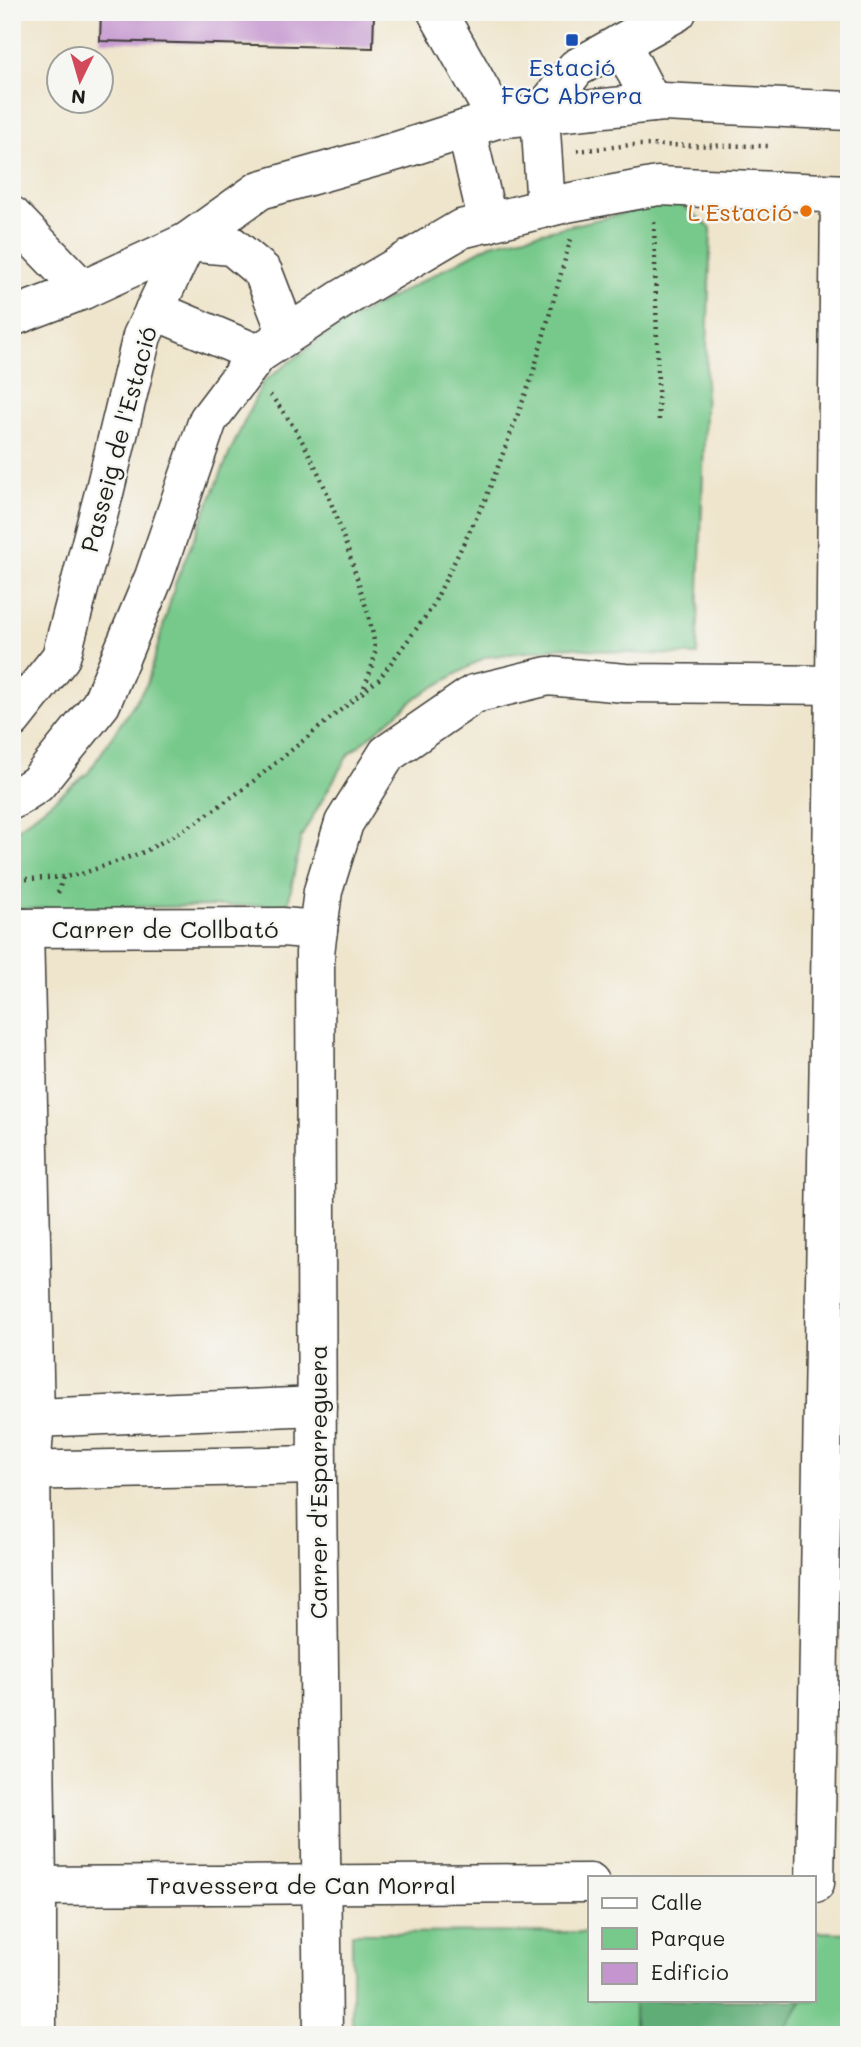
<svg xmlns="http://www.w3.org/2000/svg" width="861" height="2047" font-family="Mali,sans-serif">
  <rect width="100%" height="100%" fill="#f6f6f2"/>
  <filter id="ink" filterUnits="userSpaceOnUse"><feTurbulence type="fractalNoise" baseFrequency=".0143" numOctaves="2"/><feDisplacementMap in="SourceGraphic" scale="14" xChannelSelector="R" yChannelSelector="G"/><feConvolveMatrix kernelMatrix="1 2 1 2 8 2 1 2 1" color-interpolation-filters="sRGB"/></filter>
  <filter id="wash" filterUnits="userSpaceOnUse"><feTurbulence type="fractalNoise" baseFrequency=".00686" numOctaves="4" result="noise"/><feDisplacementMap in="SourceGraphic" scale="28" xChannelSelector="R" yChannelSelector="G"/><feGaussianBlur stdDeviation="1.57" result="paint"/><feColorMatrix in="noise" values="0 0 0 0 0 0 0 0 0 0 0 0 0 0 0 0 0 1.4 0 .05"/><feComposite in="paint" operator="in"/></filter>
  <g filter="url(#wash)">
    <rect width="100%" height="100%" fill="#efe5cc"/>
    <!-- green -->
    <g fill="#77c98b" stroke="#4a7254" stroke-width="2">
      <polygon points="677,201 711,228 697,655 642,654 565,647 486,657 417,697 348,755 301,837 288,905 12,909 12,833 88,773 147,684 176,581 231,450 263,382 338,326 491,244"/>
      <polygon points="590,1932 590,2000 634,2000 634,2035 352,2035 352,1933"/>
      <polygon points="814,1932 849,1933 849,2035 781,2035 803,2000 814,2000"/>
    </g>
    <!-- forest -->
    <polygon fill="#61ad77" stroke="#3e644a" stroke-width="2" points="634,2000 803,2000 781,2035 634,2035"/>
    <g id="blocks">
      <!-- building -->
      <polygon fill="#c495cf" points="101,12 374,12 373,48 100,41"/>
    </g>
  </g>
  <g filter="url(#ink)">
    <use href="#blocks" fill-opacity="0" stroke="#3c3a36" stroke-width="2"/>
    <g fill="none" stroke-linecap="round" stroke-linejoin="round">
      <defs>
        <g id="minor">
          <polyline points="437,12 497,119"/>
          <polyline points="621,43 652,103"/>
          <polyline points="540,115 576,68 677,12"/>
          <polyline points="540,115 546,208"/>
          <polyline points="466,129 488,223"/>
          <polyline points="12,216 83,290 187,242 232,246 263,272 287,334"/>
          <polyline points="154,310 258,354"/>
          <polyline points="12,317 83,290"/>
          <polyline points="12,719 61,657 104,493 142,336 187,242 260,190 397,151 497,119 663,102 849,111"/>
          <polyline points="12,800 37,784 101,704 154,577 208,420 258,354 342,299 461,229 566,203 658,186 849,194"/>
          <polyline points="12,928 282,927 318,930"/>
          <polyline points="24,928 35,1419 31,1471 37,1886 37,2035"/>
          <polyline points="12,1419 317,1406"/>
          <polyline points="12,1471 317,1465"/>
          <polyline points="815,1883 835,685 840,194"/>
          <polyline points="12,1886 590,1883"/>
          <polyline points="323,2035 317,1488 315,953 323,891 344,823 387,754 474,694 548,676 625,683 849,685"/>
        </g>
      </defs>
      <!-- minor casing -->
      <use href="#minor" stroke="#3c3a36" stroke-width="41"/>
      <!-- path -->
      <g stroke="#3c3a36" stroke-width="4.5" stroke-dasharray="2 5" stroke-linecap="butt">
        <polyline points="577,151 631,145 771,146"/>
        <polyline points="654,222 659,424"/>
        <path d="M270,395C316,449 337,517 359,584C364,601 375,634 375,652C374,665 366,681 362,693"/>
        <polyline points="12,880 63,877 81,874 144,852 192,825 246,787 379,679 431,609 486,498 532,377 571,238"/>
        <polyline points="58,893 63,877"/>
      </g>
      <!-- minor -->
      <use href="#minor" stroke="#fff" stroke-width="38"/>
    </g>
  </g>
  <!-- markers -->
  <rect fill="#1a4fb4" stroke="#f6f6f2" stroke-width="2.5" x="565" y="33" width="14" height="14" rx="3.5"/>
  <circle fill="#e8710a" stroke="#f6f6f2" stroke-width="2.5" cx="806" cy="211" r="7"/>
  <g text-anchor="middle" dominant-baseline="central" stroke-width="5" stroke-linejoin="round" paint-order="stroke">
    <!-- transit labels -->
    <g font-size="24" fill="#164399" stroke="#f6f6f2">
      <text x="572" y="66">Estació<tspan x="572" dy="28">FGC Abrera</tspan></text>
    </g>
    <!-- food labels -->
    <g font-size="24" fill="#c56008" stroke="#f6f6f2" text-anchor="end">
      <text x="792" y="211">L'Estació</text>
    </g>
    <!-- street labels -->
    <g font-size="24" fill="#1c1c1c" stroke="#f6f6f2">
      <text transform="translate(118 439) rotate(-75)">Passeig de l'Estació</text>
      <text x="165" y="928">Carrer de Collbató</text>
      <text transform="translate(317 1482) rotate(-90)">Carrer d'Esparreguera</text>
      <text x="301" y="1884">Travessera de Can Morral</text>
    </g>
  </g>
  <!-- margin -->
  <rect width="861" height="2047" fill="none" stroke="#f6f6f2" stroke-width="42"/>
  <!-- legend -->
  <rect x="588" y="1876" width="228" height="126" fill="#f6f6f2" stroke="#9f9f9c" stroke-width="2"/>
  <rect x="602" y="1898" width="35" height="10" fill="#ffffff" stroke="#9f9f9c" stroke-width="2"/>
  <text x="651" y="1910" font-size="21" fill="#1c1c1c">Calle</text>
  <rect x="602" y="1928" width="35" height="21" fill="#77c98b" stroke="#9f9f9c" stroke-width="2"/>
  <text x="651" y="1946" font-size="21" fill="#1c1c1c">Parque</text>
  <rect x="602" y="1963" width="35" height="21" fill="#c495cf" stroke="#9f9f9c" stroke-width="2"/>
  <text x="651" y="1980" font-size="21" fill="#1c1c1c">Edificio</text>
  <!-- north arrow -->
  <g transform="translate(80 80) rotate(185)"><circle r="33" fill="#f6f6f2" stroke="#9f9f9c" stroke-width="2"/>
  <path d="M0-5L12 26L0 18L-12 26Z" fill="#d1495b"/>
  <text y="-10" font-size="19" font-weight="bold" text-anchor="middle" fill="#1c1c1c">N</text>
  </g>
</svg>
